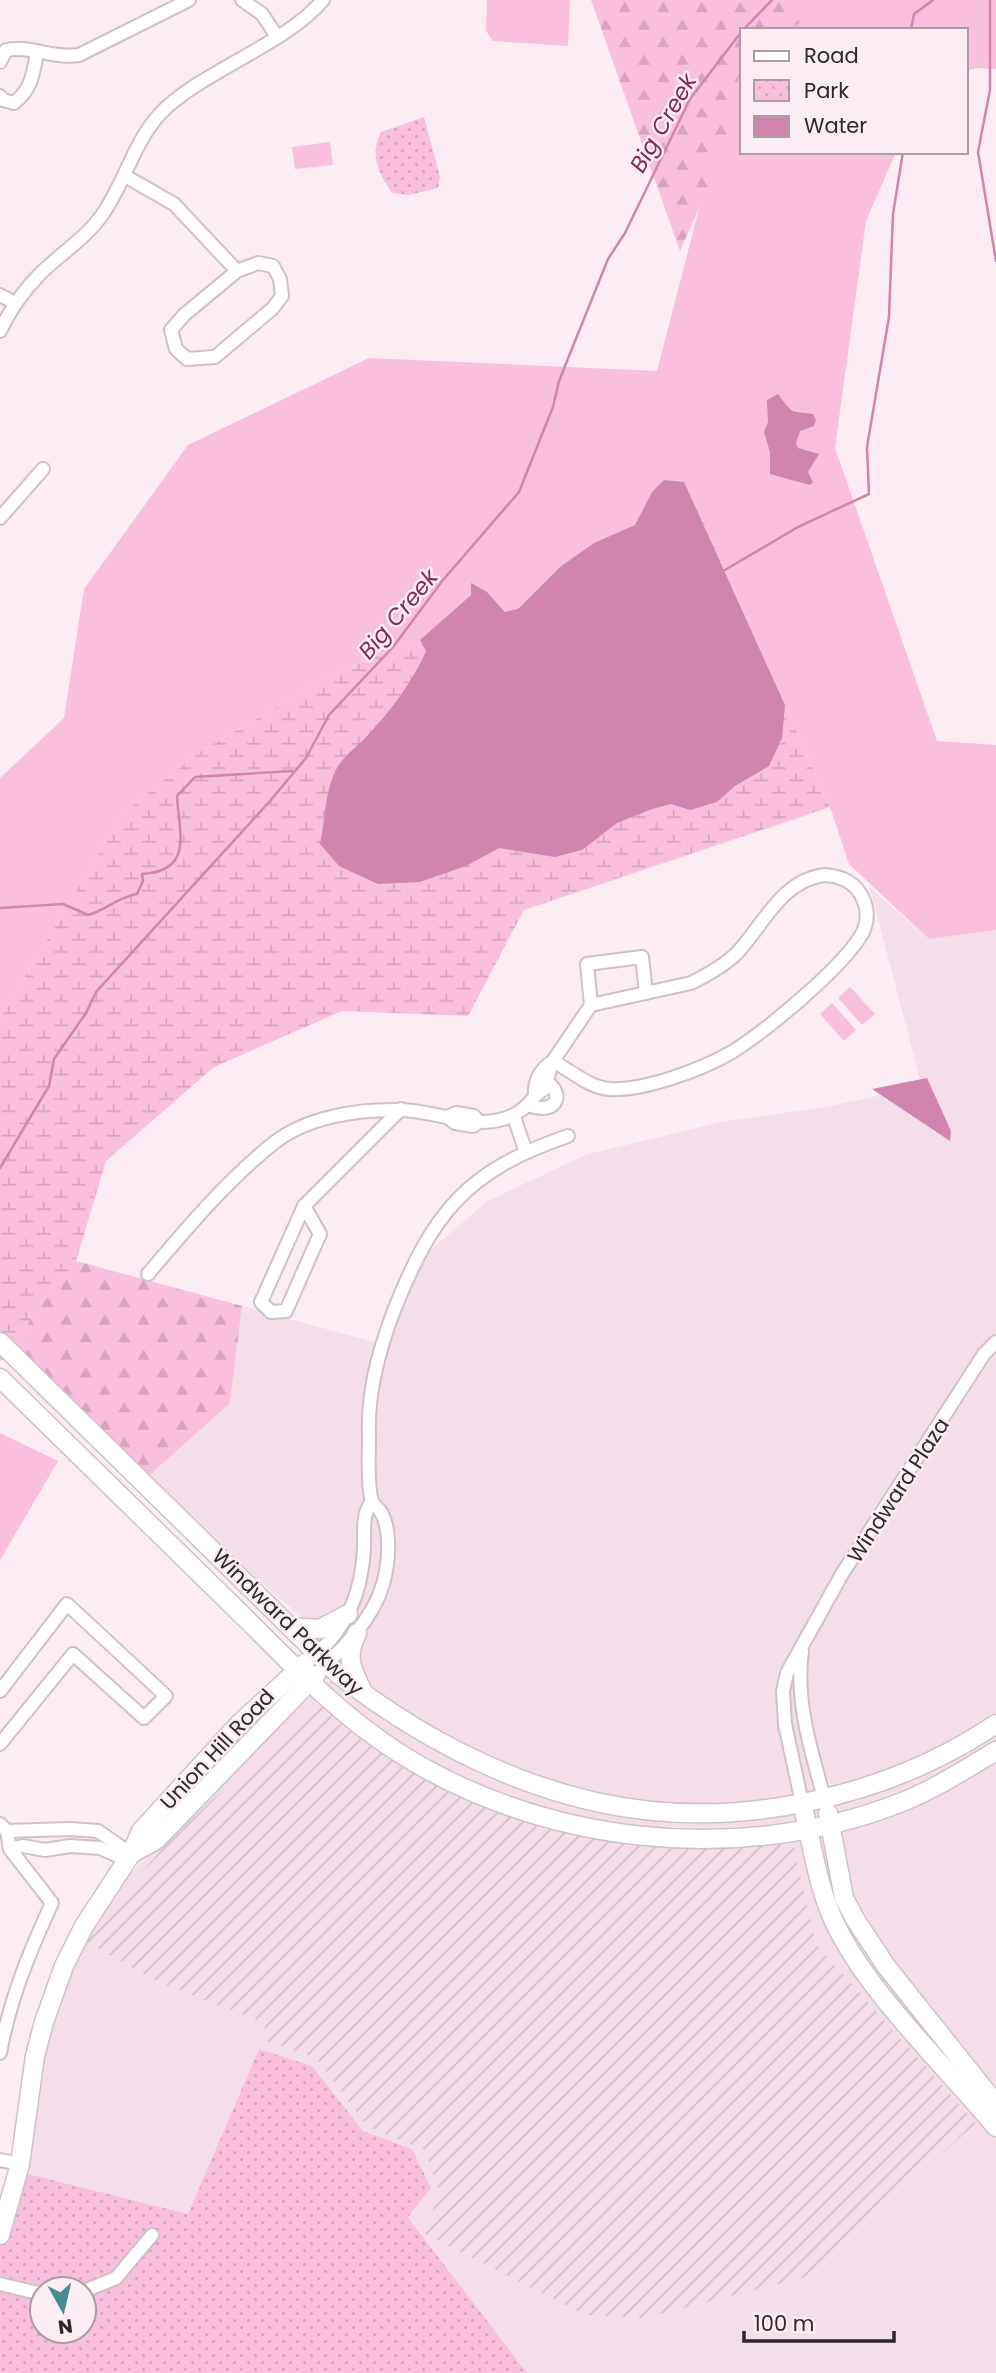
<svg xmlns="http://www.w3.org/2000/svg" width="996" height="2373" font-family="Poppins,sans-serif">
  <defs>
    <pattern id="industrial-furrows" width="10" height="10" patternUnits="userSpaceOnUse" patternTransform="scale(1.75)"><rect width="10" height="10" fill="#f4dee9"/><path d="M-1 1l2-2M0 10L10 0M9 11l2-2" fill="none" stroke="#d2bec8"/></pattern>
    <pattern id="forest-firs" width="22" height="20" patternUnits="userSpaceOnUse" patternTransform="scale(1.75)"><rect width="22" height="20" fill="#fabfdd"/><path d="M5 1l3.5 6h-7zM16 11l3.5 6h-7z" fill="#d7a4be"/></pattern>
    <pattern id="wetland-marsh" width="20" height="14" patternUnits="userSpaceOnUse" patternTransform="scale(1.75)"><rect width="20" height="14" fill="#fabfdd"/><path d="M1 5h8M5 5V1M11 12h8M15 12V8" fill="none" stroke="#d7a4be"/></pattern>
    <pattern id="park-dots" width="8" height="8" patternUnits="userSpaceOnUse" patternTransform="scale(1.75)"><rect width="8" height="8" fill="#fabfdd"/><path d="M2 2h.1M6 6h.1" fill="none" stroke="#d7a4be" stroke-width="1.8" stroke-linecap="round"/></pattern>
  </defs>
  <rect width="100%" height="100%" fill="#fbedf3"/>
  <!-- built -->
  <polygon fill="#f4dee9" points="870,888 929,939 996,930 996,2373 527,2373 408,2216 412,2149 363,2131 312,2066 259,2049 188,2215 16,2171 29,2037 46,1986 65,1952 134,1870 299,1704 353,1660 142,1482 230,1403 242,1306 377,1343 403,1274 486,1202 585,1155 721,1122 825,1107 922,1087"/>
  <!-- industrial -->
  <polygon fill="url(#industrial-furrows)" points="319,1704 369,1742 580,1834 674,1849 792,1839 816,1944 976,2123 806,2277 644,2318 585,2315 425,2234 439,2193 425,2150 368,2127 316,2058 263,2040 265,2023 156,1981 83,1940 176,1833"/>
  <!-- green -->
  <g fill="#fabfdd">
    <polygon points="487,0 570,0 568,46 493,41 486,31"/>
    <polygon points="797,0 996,0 996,69 976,68 966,71 966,30 768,30"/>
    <polygon points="742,75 742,152 896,152 866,221 835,448 937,741 996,745 996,930 929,939 849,864 830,807 700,513 652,492 635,525 594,543 560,567 518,609 505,612 487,592 471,595 420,640 340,670 201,751 123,813 0,1018 0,778 64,718 84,589 188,445 369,358 657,371 726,104"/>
    <polygon points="330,142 333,165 295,169 292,147"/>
    <polygon points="850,987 875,1014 862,1025 838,998"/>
    <polygon points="832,1003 856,1030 844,1041 820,1014"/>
    <polygon points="0,1433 58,1461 0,1560"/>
  </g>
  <!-- forest -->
  <g fill="url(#forest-firs)">
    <path d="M591,0H818C793,39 785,30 742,30C742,115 714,175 680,251Z"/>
    <polygon points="76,1261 242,1306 230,1403 142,1482 14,1349 36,1309"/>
  </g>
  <!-- wetland -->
  <polygon fill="url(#wetland-marsh)" points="664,480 684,482 700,513 830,807 524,910 468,1016 342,1011 214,1067 106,1161 76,1261 36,1309 14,1349 0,1361 0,1018 123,813 201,751 340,670 420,640 471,595 471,583 487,592 505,612 518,609 560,567 594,543 635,525 652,492"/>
  <!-- park -->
  <g fill="url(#park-dots)" fill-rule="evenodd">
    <path d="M424,117L440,177L438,188L408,195L392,193C379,174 369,155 381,132Z"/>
    <path d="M259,2049L312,2066L363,2131L412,2149L431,2188L408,2217L527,2373H0V2223L16,2171L188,2214ZM42,2289H84V2331H42Z"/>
  </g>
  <!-- water -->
  <g fill="#d185ae">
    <path d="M778,394C793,414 789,411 813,414L816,420L814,426L800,431L796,443L798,448L819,454L808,472L813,482L810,485L770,474V452L764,432L768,422L767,400Z"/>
    <path d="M664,480L684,482L785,705L782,738L769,766L735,786L717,802L690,810L671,804L652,809L617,823L582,850L555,857L499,848L466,866L420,882L378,884L339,866L320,844C326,819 324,790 338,766C345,755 359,745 368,735C390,712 413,681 426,651L420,640L471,595V583L487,592L505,612L518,609L560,567L594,543L635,525L652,492Z"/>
    <polygon points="927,1078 951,1131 950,1141 872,1089"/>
  </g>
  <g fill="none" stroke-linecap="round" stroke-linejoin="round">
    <!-- stream -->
    <g stroke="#d185ae" stroke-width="2.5">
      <polyline points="990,0 990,90 978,152 996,261"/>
      <polyline points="743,30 772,0"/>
      <polyline points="911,30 914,14 933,0"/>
      <polyline points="725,570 798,527 869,494 867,447 889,317 893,214 903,152"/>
      <path d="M0,908L63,904L88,915C106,910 118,897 137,894L143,881L142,874C194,871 179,833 177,796L195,777L292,771"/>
      <polyline points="0,1168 49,1086 54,1059 86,1013 96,992 270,801 306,758 329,715 393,647 443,580 519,492 553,407 559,381 608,259 625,233 690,99 742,31"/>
    </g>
    <defs>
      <g id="street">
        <polyline points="242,0 262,14 276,35"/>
        <path d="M0,62L6,50C30,45 54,59 79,55L189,0"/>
        <path d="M0,96L3,100L14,103C32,89 33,74 37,52"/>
        <polyline points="125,176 174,204 237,271 258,263 273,266 280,279 282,296 273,308 215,357 187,359 176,349 171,330 184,315 237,271"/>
        <polyline points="0,295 15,303"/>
        <path d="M0,331C10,310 23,291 40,274C60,254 85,239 102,215C127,180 135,135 168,106C211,68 288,42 323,0"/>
        <polyline points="0,518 43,469"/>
        <path d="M824,875C839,876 851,880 860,893C868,906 869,920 862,934C841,969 767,1030 732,1052C703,1069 645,1091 610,1089C590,1088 571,1071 553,1061L591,1005L691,983C707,975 724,966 737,953C764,924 781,881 824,875Z"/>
        <polyline points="591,1005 587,964 642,957 646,993"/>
        <path d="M553,1061L544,1089L535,1096C534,1080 540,1070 553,1061Z"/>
        <path d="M528,1105C560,1117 566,1089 541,1079"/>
        <polygon points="456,1113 474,1116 479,1122 473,1126 455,1123 447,1117"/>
        <polyline points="514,1117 526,1152"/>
        <path d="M479,1122C503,1122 520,1116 535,1096"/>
        <polygon points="304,1206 320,1234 286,1311 271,1312 261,1302"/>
        <polyline points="304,1206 401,1109"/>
        <path d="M148,1274C187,1228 228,1179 275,1142C308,1117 358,1109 399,1110C414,1110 431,1114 447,1117"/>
        <path d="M802,1651C795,1701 811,1750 824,1798"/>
        <path d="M316,1654C349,1626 362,1590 364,1548C365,1530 361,1516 372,1501"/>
        <path d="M327,1664C353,1637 380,1610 386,1571C389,1555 390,1529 382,1514C380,1509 374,1506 372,1501C367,1487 369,1453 369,1437C367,1394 378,1353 393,1313C432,1214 465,1171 568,1136"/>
        <polyline points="0,1691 67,1604 166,1696 144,1718 73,1654 0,1744"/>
        <polyline points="802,1803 785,1724 783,1691 787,1673 842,1574 984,1354 996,1342"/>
        <path d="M0,1824L7,1831L10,1849L52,1903C29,1953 10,1999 0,2053"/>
        <polyline points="7,1831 70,1829 98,1831 131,1854"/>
        <polyline points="10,1849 23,1846 45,1850 70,1846 100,1848 127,1860"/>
        <polyline points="0,2160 20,2164"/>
        <polyline points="0,2284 42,2294"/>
        <polyline points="84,2291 116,2278 152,2235"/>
      </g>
      <g id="secondary">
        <path d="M0,1342L338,1674C413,1733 502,1781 596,1802C730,1832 883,1800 996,1724"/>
        <path d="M0,1378C77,1454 155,1530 233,1606C285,1657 334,1711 396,1751C540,1844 736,1866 897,1804C932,1791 964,1770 996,1751"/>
        <polyline points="290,1627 320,1629 348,1614"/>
        <path d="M357,1633C346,1656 350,1665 361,1688"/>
        <path d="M802,1803C811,1839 816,1877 830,1912C859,1985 945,2065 996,2127"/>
        <polyline points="828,1813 844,1898 855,1919 886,1966 996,2104"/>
        <polyline points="131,1854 156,1840 316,1675"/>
        <polyline points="0,2235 20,2164 35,2056 44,2022 64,1966 84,1926 131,1854 141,1831 238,1725 305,1663"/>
      </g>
    </defs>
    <!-- street casing -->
    <use href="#street" stroke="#cec1c7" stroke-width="16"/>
    <!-- secondary casing -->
    <use href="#secondary" stroke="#cec1c7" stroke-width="21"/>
    <!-- street -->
    <use href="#street" stroke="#fff" stroke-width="12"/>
    <!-- secondary -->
    <use href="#secondary" stroke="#fff" stroke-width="18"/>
  </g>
  <g text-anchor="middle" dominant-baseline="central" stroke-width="5" stroke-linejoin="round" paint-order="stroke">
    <!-- street labels -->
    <g font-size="21" fill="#2d282a" stroke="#fbedf3">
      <text transform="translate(898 1490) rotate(-57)">Windward Plaza</text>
      <text transform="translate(288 1622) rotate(44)">Windward Parkway</text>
      <text transform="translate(217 1749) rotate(-47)">Union Hill Road</text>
    </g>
    <!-- water labels -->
    <g font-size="23" font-style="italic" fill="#80275d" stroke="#fbedf3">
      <text transform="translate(663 123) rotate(-60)">Big Creek</text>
      <text transform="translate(398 614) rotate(-50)">Big Creek</text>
    </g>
  </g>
  <!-- legend -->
  <rect x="740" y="28" width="228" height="126" fill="#fbedf3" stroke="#a99ea3" stroke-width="2"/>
  <rect x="754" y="51" width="35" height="10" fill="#ffffff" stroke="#a99ea3" stroke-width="2"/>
  <text x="804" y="63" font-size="21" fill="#2d282a">Road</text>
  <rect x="754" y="80" width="35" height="21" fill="url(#park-dots)" stroke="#a99ea3" stroke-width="2"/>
  <text x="804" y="98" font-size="21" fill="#2d282a">Park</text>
  <rect x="754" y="116" width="35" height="21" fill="#d185ae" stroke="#a99ea3" stroke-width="2"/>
  <text x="804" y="133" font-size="21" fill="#2d282a">Water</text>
  <!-- north arrow -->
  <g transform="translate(63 2310) rotate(172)"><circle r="33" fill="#fbedf3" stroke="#a99ea3" stroke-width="2"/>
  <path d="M0-5L12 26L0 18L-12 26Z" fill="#458d8e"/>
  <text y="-10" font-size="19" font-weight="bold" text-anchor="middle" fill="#2d282a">N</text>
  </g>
  <!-- scale -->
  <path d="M744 2331v10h150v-10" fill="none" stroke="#2d282a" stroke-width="3.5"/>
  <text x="754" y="2331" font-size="21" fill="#2d282a" stroke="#fbedf3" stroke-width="5" paint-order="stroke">100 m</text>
</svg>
